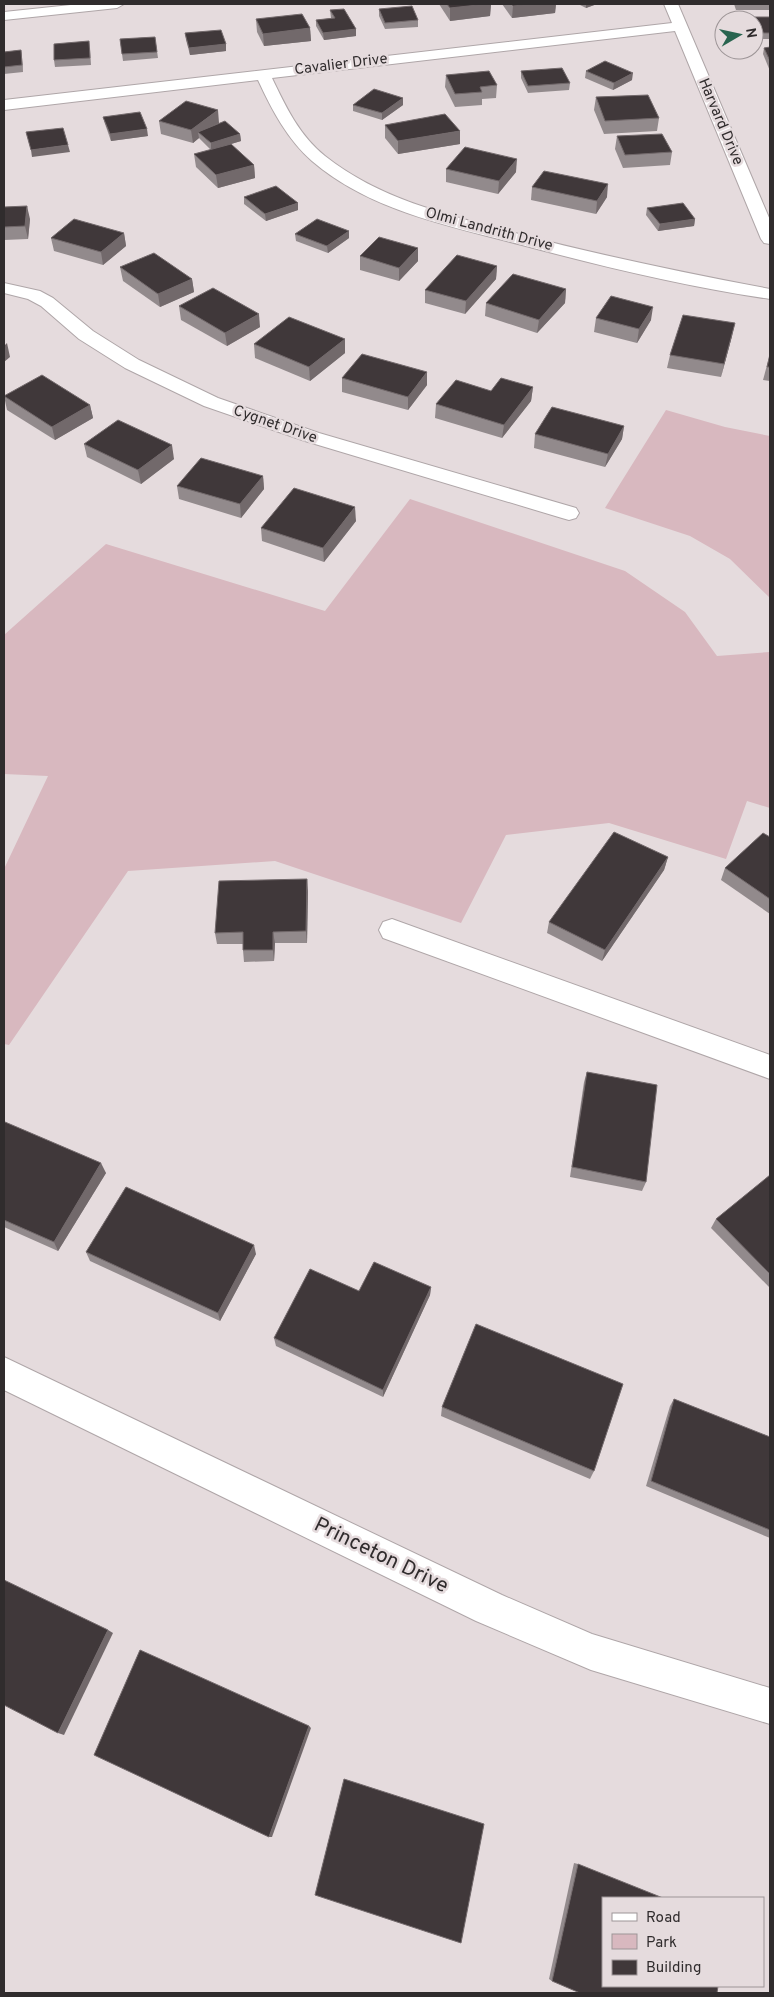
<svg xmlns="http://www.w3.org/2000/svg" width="774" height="1997" font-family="Overpass,sans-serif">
  <rect width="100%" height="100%" fill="#e5dbdd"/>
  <!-- green -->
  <g fill="#d8b8bf">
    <polygon points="666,410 725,427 770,436 770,598 730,559 690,536 605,508"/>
    <polygon points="410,499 625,571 685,612 717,656 770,652 770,808 747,801 726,859 609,823 506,835 461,923 275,861 128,871 9,1045 4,1044 4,869 48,776 4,774 4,635 106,544 325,611"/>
  </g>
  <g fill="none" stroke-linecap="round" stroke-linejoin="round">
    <defs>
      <g id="minor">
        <polygon points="80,4 124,4 117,8 4,20 4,12"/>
        <path d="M664,4H678L770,220V244L764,243L761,239L675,31L272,78C286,107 299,135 325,156C380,200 452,216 519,234C602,256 686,273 770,289V299C687,287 604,267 522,245C450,226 370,211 312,161C287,139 272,110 258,80L4,110V100L672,23Z"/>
        <polygon points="4,283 40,291 53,298 93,331 139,360 218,398 319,433 576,508 579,513 576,518 569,520 562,518 305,441 204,406 125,368 79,339 41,306 28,299 4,293"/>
        <polygon points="392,919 770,1055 770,1079 383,938 379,930 383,922"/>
        <polygon points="4,1357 502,1595 592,1634 770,1688 770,1724 591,1670 476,1621 4,1390"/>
      </g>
    </defs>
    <!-- minor casing -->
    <use href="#minor" stroke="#afa6a8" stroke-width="2"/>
    <!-- minor -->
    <use href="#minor" fill="#fff" fill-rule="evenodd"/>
  </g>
  <!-- wall -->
  <g fill="#928a8c">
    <polygon points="439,4 491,4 490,16 450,21"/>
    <polygon points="502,4 556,4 555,13 512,18"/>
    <polygon points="578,4 597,4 586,8"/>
    <polygon points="734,4 770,4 770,10 736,10"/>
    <polygon points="379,9 418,20 418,27 385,29 379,16"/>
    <polygon points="330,10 356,29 356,36 324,40 316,26 316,20 331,18"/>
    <polygon points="744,17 770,17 770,39 754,39 754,20 744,20"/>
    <polygon points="256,19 310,28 311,41 264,46 257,32"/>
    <polygon points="185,33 226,44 226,51 190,55 186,40"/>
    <polygon points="155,37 158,58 123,61 120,39"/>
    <polygon points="770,47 770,71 763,54 764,48"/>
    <polygon points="90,48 91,65 55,67 54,60"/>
    <polygon points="21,50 23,72 4,74 4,52"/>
    <polygon points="521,71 570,83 569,90 528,93 521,78"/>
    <polygon points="586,71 632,80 613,90 585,78"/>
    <polygon points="446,75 497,85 496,98 482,99 482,105 455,107 445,87"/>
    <polygon points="596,97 659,118 657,131 604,134 594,110"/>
    <polygon points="403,98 403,105 382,120 353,111 353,105"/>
    <polygon points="103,117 148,136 111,141 105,124"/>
    <polygon points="159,121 219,123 240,134 241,141 231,144 254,165 255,178 218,188 196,167 194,154 211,150 199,138 193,143 161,134"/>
    <polygon points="385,125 460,144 398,154 385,138"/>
    <polygon points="617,136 672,152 670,165 623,168 615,149"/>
    <polygon points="446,169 516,172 498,194 446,182"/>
    <polygon points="532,187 607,197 596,214 531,200"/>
    <polygon points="244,197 298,210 266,221 244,204"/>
    <polygon points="4,207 30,219 28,239 4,240"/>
    <polygon points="647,208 695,219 694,226 658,231 646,215"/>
    <polygon points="349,231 349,238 328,253 296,241 295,234"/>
    <polygon points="124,233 126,246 103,265 54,251 51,238"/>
    <polygon points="360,256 418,261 399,281 360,270"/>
    <polygon points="497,266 496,279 465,314 425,303 425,290"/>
    <polygon points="120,267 192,279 194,292 160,307 123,281"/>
    <polygon points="566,289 565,303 537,333 485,316 486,303"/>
    <polygon points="179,306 260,327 227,346 181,320"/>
    <polygon points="596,318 651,320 637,343 594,332"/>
    <polygon points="732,336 721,377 667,368 670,355"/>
    <polygon points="345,339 345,353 310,381 255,358 254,344"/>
    <polygon points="770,354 770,381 763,380"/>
    <polygon points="342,378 427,385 408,410 342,392"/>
    <polygon points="533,387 531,401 502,438 435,418 436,404 491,391"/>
    <polygon points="4,396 90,405 93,418 55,440 7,410"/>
    <polygon points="624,426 622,439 605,467 534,448 535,434"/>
    <polygon points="84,444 174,459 141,484 87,457"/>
    <polygon points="263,476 264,489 241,518 179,499 177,486"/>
    <polygon points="356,521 324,562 262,541 261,528"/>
    <polygon points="770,837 770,914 721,880 725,868"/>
    <polygon points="668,857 664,870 602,961 547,933 549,922"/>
    <polygon points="308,891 307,943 275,943 274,961 244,962 243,950 243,944 217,944 215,933"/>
    <polygon points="587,1072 646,1182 642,1191 570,1177 584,1082"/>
    <polygon points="4,1124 106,1173 58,1251 4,1227"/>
    <polygon points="770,1175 770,1288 711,1228 716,1219"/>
    <polygon points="86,1252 256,1254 220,1321 90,1261"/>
    <polygon points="431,1287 430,1295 383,1397 276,1346 274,1338 359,1291"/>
    <polygon points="674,1399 770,1437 770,1538 646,1486 670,1406"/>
    <polygon points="442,1407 594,1471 590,1479 441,1416"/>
    <polygon points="574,1863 578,1864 552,1981 549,1979"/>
  </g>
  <!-- shaded-wall -->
  <g fill="#72696b">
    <polygon points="487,4 491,4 490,16 450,21 450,8"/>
    <polygon points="532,4 556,4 555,13 512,18 513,6"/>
    <polygon points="586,4 597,4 586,8"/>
    <polygon points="310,28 311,41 264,46 263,34"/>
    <polygon points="356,29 356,36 324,40 323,33"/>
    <polygon points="226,44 226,51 190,55 189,48"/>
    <polygon points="21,50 22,57 23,72 22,65"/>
    <polygon points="633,73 632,80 613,90 614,83"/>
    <polygon points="403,98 403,105 382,120 382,113"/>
    <polygon points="218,110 219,123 198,132 199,138 193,143 191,130"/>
    <polygon points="147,129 148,136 111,141 110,134"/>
    <polygon points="460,131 460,144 398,154 398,141"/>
    <polygon points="240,134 241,141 211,150 211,143"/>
    <polygon points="68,145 70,152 32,157 31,150"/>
    <polygon points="517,159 516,172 498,194 499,181"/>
    <polygon points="254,165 255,178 218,188 216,175"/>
    <polygon points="608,184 607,197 596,214 597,201"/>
    <polygon points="298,203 298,210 266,221 265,214"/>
    <polygon points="27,206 30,219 28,239 25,226"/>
    <polygon points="695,219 694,226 658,231 660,224"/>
    <polygon points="349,231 349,238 328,253 327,246"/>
    <polygon points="124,233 126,246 103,265 101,252"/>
    <polygon points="418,248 418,261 399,281 399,268"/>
    <polygon points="497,266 496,279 465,314 466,301"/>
    <polygon points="192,279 194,292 160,307 158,294"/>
    <polygon points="566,289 565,303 537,333 539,320"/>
    <polygon points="653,307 651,320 637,343 639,329"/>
    <polygon points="259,314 260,327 227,346 225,333"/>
    <polygon points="735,323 732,336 721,377 724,364"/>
    <polygon points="345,339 345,353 310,381 309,367"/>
    <polygon points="7,343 10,357 4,362 4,346"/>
    <polygon points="427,372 427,385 408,410 408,397"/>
    <polygon points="533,387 531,401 502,438 504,425"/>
    <polygon points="90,405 93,418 55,440 52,427"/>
    <polygon points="624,426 622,439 605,467 608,454"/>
    <polygon points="172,445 174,459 141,484 138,470"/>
    <polygon points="263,476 264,489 241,518 240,504"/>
    <polygon points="355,507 356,521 324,562 323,548"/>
    <polygon points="668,857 664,870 602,961 605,950"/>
    <polygon points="307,879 308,891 307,943 306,931"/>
    <polygon points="273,932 275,943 274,961 273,950"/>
    <polygon points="101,1163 106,1173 58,1251 54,1242"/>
    <polygon points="254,1245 256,1254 220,1321 218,1313"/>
    <polygon points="431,1287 430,1295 383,1397 383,1390"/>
    <polygon points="108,1630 113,1633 64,1735 58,1733"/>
    <polygon points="309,1726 311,1728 272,1837 269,1837"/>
  </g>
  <!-- building -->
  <g fill="#40383a" stroke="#72696b">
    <polygon points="447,4 487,4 450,8"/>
    <polygon points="511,4 532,4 513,6"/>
    <polygon points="412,6 418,20 385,23 379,9"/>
    <polygon points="344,9 356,29 323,33 316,20 335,18 330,10"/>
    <polygon points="302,14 310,28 263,34 256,19"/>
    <polygon points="744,17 770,17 770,33 754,33 754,20 746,20"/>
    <polygon points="221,30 226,44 189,48 185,33"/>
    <polygon points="155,37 157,52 122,54 120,39"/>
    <polygon points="89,41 90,58 54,60 54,44"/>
    <polygon points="770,47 770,61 764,48"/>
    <polygon points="21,50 22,65 4,67 4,52"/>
    <polygon points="605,61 633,73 614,83 586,71"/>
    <polygon points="562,68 570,83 528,86 521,71"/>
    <polygon points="489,71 497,85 480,87 482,92 455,94 446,75"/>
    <polygon points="374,89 403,98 382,113 353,105"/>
    <polygon points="648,95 659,118 605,121 596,97"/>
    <polygon points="186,101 218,110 191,130 159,121"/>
    <polygon points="140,112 147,129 110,134 103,117"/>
    <polygon points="445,114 460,131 398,141 385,125"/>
    <polygon points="225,121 240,134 211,143 198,132"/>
    <polygon points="63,128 68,145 31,150 26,132"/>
    <polygon points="662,134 672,152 625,155 617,136"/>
    <polygon points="231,144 254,165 216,175 194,154"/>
    <polygon points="465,147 517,159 499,181 446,169"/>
    <polygon points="544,171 608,184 597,201 532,187"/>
    <polygon points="276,186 298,203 265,214 244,197"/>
    <polygon points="683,203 695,219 660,224 647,208"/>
    <polygon points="27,206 25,226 4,227 4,207"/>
    <polygon points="74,219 124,233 101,252 51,238"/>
    <polygon points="317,219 349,231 327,246 295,234"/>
    <polygon points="379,237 418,248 399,268 360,256"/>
    <polygon points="154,253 192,279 158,294 120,267"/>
    <polygon points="457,255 497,266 466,301 425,290"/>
    <polygon points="513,274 566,289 539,320 486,303"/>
    <polygon points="213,288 259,314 225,333 179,306"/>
    <polygon points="611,296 653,307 639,329 596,318"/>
    <polygon points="683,315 735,323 724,364 670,355"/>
    <polygon points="289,317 345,339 309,367 254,344"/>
    <polygon points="362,354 427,372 408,397 342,378"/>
    <polygon points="770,354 770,367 767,367"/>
    <polygon points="42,375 90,405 52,427 4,396"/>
    <polygon points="501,378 533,387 504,425 436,404 456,380 491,391"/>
    <polygon points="552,407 624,426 608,454 535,434"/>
    <polygon points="118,420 172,445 138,470 84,444"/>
    <polygon points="201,458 263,476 240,504 177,486"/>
    <polygon points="294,488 355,507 323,548 261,528"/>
    <polygon points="614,832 668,857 605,950 549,922"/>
    <polygon points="763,833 770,837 770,899 725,868"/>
    <polygon points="307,879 306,931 273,932 273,950 243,950 243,932 215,933 219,881"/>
    <polygon points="587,1072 657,1085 646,1182 572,1167"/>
    <polygon points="5,1122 101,1163 54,1242 4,1220 4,1124"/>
    <polygon points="770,1175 770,1274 716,1219"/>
    <polygon points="126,1187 254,1245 218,1313 86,1252"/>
    <polygon points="374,1262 431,1287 383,1390 274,1338 310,1269 359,1291"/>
    <polygon points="476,1324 623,1384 594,1471 442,1407"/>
    <polygon points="674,1399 770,1437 770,1530 651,1481"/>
    <polygon points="4,1580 108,1630 58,1733 4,1705"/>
    <polygon points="140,1650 309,1726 269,1837 94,1755"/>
    <polygon points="344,1779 484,1824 461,1943 315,1895"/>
    <polygon points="578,1864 663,1898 603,1898 603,1986 718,1986 717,1993 580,1993 552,1981"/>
  </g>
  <g text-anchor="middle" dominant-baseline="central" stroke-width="5" stroke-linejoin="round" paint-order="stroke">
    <!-- far-street labels -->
    <g font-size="15" fill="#302c2d" stroke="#e5dbdd">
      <text transform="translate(341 65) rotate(-7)">Cavalier Drive</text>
      <text transform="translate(720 122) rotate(67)">Harvard Drive</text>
      <text transform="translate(489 230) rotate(15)">Olmi Landrith Drive</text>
      <text transform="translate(275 425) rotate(19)">Cygnet Drive</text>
    </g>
    <!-- near-street labels -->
    <g font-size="21" fill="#302c2d" stroke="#e5dbdd">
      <text transform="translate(381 1556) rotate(26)">Princeton Drive</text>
    </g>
  </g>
  <!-- border -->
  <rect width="774" height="1997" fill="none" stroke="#302c2d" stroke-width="10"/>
  <!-- legend -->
  <rect x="602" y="1897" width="162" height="90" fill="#e5dbdd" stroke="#9d9597"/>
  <rect x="612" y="1913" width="25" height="8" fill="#ffffff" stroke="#9d9597"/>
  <text x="646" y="1922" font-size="15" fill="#302c2d">Road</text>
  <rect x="612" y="1934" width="25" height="15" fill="#d8b8bf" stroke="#9d9597"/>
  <text x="646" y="1947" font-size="15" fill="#302c2d">Park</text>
  <rect x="612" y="1960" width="25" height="15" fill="#40383a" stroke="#9d9597"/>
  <text x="646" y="1972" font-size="15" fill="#302c2d">Building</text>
  <!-- north arrow -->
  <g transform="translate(739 35) rotate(81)"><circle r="24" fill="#e5dbdd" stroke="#9d9597"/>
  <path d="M0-4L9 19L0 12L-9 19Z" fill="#28644f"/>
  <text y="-8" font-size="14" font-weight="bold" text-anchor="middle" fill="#302c2d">N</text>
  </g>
</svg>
